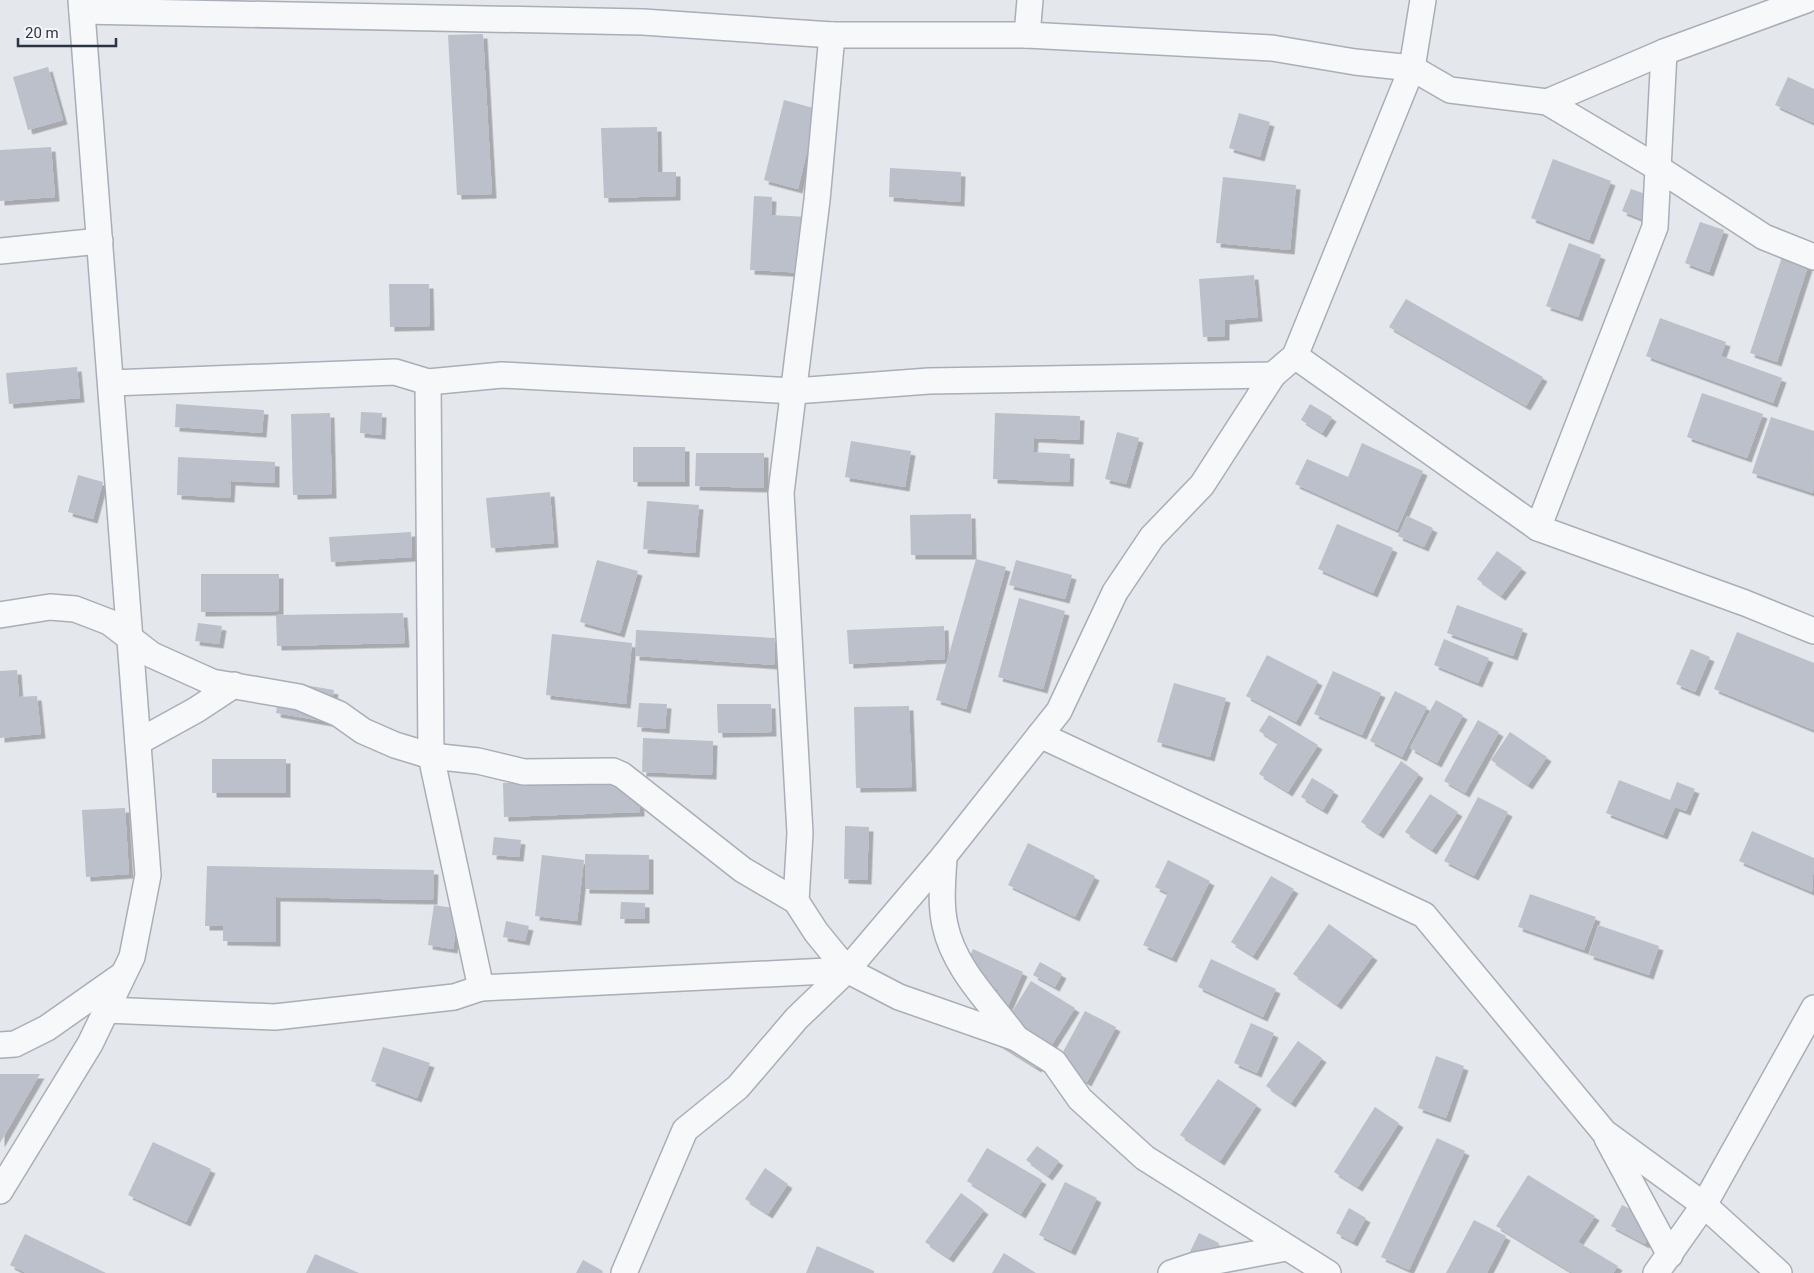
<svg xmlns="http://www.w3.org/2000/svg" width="1814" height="1273" font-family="Roboto,sans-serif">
  <defs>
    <filter id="shadow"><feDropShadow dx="4.5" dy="4.5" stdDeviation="0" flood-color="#0004"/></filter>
  </defs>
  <rect width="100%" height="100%" fill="#e4e7ec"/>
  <!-- building -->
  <g fill="#bbc0ca" filter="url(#shadow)">
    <polygon points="483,34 492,194 457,195 448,35"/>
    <polygon points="48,67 63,120 28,130 13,77"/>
    <polygon points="1788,77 1814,89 1814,123 1775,105"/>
    <polygon points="784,100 817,109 798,189 764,180"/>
    <polygon points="1239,113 1270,122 1260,157 1229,148"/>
    <polygon points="657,127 658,172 676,172 676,196 604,198 601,128"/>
    <polygon points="51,147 55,197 0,201 0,150"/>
    <polygon points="1553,159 1611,181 1589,240 1531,218"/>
    <polygon points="890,168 961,172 960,202 889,197"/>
    <polygon points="1223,177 1296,185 1290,250 1216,243"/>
    <polygon points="1631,189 1651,196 1642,219 1622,211"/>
    <polygon points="754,196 772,197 771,215 807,217 805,273 750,270"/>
    <polygon points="1700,222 1724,230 1709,272 1685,263"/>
    <polygon points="1569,243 1601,255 1578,317 1546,306"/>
    <polygon points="1783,254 1809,263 1777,362 1750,353"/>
    <polygon points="1254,275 1258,317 1225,320 1225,336 1203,337 1199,279"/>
    <polygon points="389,284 429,284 430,326 390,327"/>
    <polygon points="1406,299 1543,377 1526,406 1389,327"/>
    <polygon points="1660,318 1726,342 1721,356 1782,378 1773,403 1646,356"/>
    <polygon points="77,367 80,398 9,404 6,373"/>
    <polygon points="1702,393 1763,414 1747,458 1687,437"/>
    <polygon points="176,404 264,410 262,433 175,427"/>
    <polygon points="1310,404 1332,417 1322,433 1301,420"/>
    <polygon points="361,412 382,413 381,435 360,433"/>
    <polygon points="330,413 332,494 293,495 291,414"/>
    <polygon points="995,413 1080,416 1079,440 1034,438 1033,452 1070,454 1069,482 993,479"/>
    <polygon points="1771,417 1814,431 1813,493 1752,473"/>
    <polygon points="1117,432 1139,438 1126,484 1105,479"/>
    <polygon points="851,441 911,451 905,487 845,477"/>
    <polygon points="1362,443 1423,471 1397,530 1295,484 1307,459 1348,477"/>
    <rect x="633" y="447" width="52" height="35"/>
    <polygon points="696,453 764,453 764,488 695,486"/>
    <polygon points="178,457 275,462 275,483 231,481 230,498 177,495"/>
    <polygon points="78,475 103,482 93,519 68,512"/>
    <polygon points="550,492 554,543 491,548 486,498"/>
    <polygon points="647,501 699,505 695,553 643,549"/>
    <polygon points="971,514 972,555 911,555 910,515"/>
    <polygon points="1407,516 1433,528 1424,547 1398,536"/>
    <polygon points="1337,524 1393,548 1373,593 1318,569"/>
    <polygon points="411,532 412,557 331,562 329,537"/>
    <polygon points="1497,551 1522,568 1501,596 1477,579"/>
    <polygon points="976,559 1006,567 966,709 936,700"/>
    <polygon points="597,560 638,571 620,633 580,622"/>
    <polygon points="1016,560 1072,575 1065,599 1009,585"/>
    <polygon points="201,574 279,574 279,611 201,612"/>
    <polygon points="1019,598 1065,611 1043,689 998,677"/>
    <polygon points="1457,605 1523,629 1513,656 1447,633"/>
    <polygon points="403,613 405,643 277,646 276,615"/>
    <polygon points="198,623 222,626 219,644 195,641"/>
    <polygon points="944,626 945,659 849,664 847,630"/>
    <polygon points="636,630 775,638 774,665 635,656"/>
    <polygon points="1737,632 1814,663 1814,730 1714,689"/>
    <polygon points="552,634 632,643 626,704 546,695"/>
    <polygon points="1444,639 1489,658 1478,683 1434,665"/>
    <polygon points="1691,649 1710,657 1695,692 1676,684"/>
    <polygon points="1267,655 1318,681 1296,722 1246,696"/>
    <polygon points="17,670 19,697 37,696 41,734 0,738 0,671"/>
    <polygon points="1333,671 1381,693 1362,735 1314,714"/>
    <polygon points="281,681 334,690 328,722 276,713"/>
    <polygon points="1174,683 1226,698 1210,757 1157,742"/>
    <polygon points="1395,691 1427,707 1402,757 1370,741"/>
    <polygon points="1436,700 1463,715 1437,763 1410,748"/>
    <polygon points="639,703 667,704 665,729 637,727"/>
    <polygon points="717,704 771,704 772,732 718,733"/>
    <polygon points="909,706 912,787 856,788 854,707"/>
    <polygon points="1269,715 1318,745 1288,792 1259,774 1278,743 1259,731"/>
    <polygon points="1478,720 1499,732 1465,793 1444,781"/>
    <polygon points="1510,732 1547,757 1528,785 1491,760"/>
    <polygon points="643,738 713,741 712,775 642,772"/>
    <rect x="212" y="759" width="74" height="34"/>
    <polygon points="1401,761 1419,774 1379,834 1361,822"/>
    <polygon points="1312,778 1334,791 1323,810 1301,797"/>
    <polygon points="639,779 640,812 504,817 503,783"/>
    <polygon points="1619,780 1670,800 1677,782 1695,789 1686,811 1675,807 1663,835 1606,813"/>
    <polygon points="1430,794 1458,812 1432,850 1405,832"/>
    <polygon points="1478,797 1508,812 1474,876 1444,861"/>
    <polygon points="125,808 129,874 86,877 82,810"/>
    <polygon points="845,826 869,827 867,880 844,879"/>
    <polygon points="1752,831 1814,858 1812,892 1739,861"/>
    <polygon points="494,837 521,840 519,857 492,855"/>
    <polygon points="1028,843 1095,876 1075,917 1008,885"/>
    <polygon points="585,854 649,855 649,890 585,889"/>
    <polygon points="542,855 584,860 577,921 535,916"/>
    <polygon points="1168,860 1210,881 1172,958 1143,945 1168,893 1155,887"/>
    <polygon points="207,866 434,870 433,900 276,897 276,942 223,941 223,926 205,926"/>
    <polygon points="1271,876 1294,889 1253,956 1231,942"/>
    <polygon points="1530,894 1596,917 1584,950 1518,927"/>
    <polygon points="621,902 645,903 645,919 620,919"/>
    <polygon points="434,905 459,909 453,949 428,945"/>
    <polygon points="506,921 529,926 525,941 503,937"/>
    <polygon points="1329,924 1373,956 1337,1005 1293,974"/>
    <polygon points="1598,925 1659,946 1649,975 1589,955"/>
    <polygon points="973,949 1023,972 1005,1013 992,1007 999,990 962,974"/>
    <polygon points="1211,959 1276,989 1263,1017 1198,987"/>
    <polygon points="1040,962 1062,974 1055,987 1033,975"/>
    <polygon points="1031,981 1075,1008 1037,1068 994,1041"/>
    <polygon points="1085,1011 1116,1027 1087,1082 1056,1065"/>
    <polygon points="1251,1023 1274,1033 1257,1073 1234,1063"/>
    <polygon points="1298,1041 1322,1058 1291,1103 1266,1086"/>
    <polygon points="383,1047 430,1063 417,1098 371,1081"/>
    <polygon points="1436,1056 1464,1066 1446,1118 1418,1108"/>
    <polygon points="0,1074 40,1074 0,1143"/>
    <polygon points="1218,1079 1257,1105 1220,1161 1180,1135"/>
    <polygon points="1375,1107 1399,1123 1358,1187 1334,1172"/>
    <polygon points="1437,1138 1465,1151 1409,1270 1381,1257"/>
    <polygon points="153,1142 211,1169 186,1222 128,1195"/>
    <polygon points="1037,1146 1059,1161 1048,1176 1026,1160"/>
    <polygon points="987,1148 1042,1180 1021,1214 967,1181"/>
    <polygon points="765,1168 788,1184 768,1214 745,1199"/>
    <polygon points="1528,1175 1595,1216 1578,1242 1618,1266 1613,1273 1573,1273 1496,1226"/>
    <polygon points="1065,1182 1097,1198 1071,1251 1039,1235"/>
    <polygon points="961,1193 984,1210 949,1258 925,1242"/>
    <polygon points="1622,1205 1656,1222 1645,1244 1611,1226"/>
    <polygon points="1349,1208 1366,1218 1353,1242 1336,1233"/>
    <polygon points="1474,1220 1506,1236 1487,1273 1446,1273"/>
    <polygon points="1199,1233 1219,1243 1204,1271 1185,1262"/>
    <polygon points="25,1234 106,1273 26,1273 10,1265"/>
    <polygon points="817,1246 874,1271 874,1273 806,1273"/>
    <polygon points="1004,1253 1036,1273 992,1273"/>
    <polygon points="315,1254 359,1273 306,1273"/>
    <polygon points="583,1260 603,1271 602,1273 576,1273"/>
  </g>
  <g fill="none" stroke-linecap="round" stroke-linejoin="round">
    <defs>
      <g id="street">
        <polyline points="82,11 643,22 832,35 1027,35 1272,48 1355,62 1412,68 1450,90 1547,102 1658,168 1764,237 1814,257"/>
        <polyline points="1027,35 1030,0"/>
        <polyline points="1547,102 1664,52 1806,0"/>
        <polyline points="0,251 100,241"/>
        <polyline points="1295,356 1538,528 1745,603 1814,631"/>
        <polyline points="428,382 431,756 481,988"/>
        <polyline points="111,383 395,372 428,382 502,375 795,391 929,381 1273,375"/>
        <polyline points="1538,528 1655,227 1664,52"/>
        <polyline points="0,615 50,607 75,609 109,622 152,655 212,682 299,697 339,714 363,731 395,745 431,756 478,761 524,772 613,771 622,775 743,870 796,901 816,932 847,970 899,997 1016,1038 1054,1062 1080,1099 1145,1158 1328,1273"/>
        <polyline points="1040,735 1424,915 1604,1132 1704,1205 1779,1273"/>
        <polyline points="138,742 196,710 234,685"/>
        <path d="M944,856C943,878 940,903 945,925C954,969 991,1003 1016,1038"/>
        <polyline points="796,901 800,833 781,493 817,200 832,35"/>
        <polyline points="106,1010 275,1017 454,997 481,988 847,970"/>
        <polyline points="0,1045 15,1044 47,1028 121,976"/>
        <polyline points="1607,1138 1670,1255"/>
        <polyline points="0,1191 90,1044 132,957 148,875 81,0"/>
        <polyline points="624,1273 685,1130 738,1087 797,1018 847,970 944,856 1059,711 1115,592 1152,537 1202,485 1273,375 1295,356 1412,68 1423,0"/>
        <polyline points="1171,1273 1195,1265 1286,1248"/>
        <polyline points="1656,1273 1704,1205 1814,1008"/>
      </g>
    </defs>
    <!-- street casing -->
    <use href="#street" stroke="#a9aeb7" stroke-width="28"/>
    <!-- street -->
    <use href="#street" stroke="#f7f8fa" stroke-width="25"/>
  </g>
  <!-- scale -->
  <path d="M18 38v8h98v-8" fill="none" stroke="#2b3445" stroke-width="2.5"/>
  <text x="25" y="38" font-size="15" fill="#2b3445" stroke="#f4f6f9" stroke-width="4" paint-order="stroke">20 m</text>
</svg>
